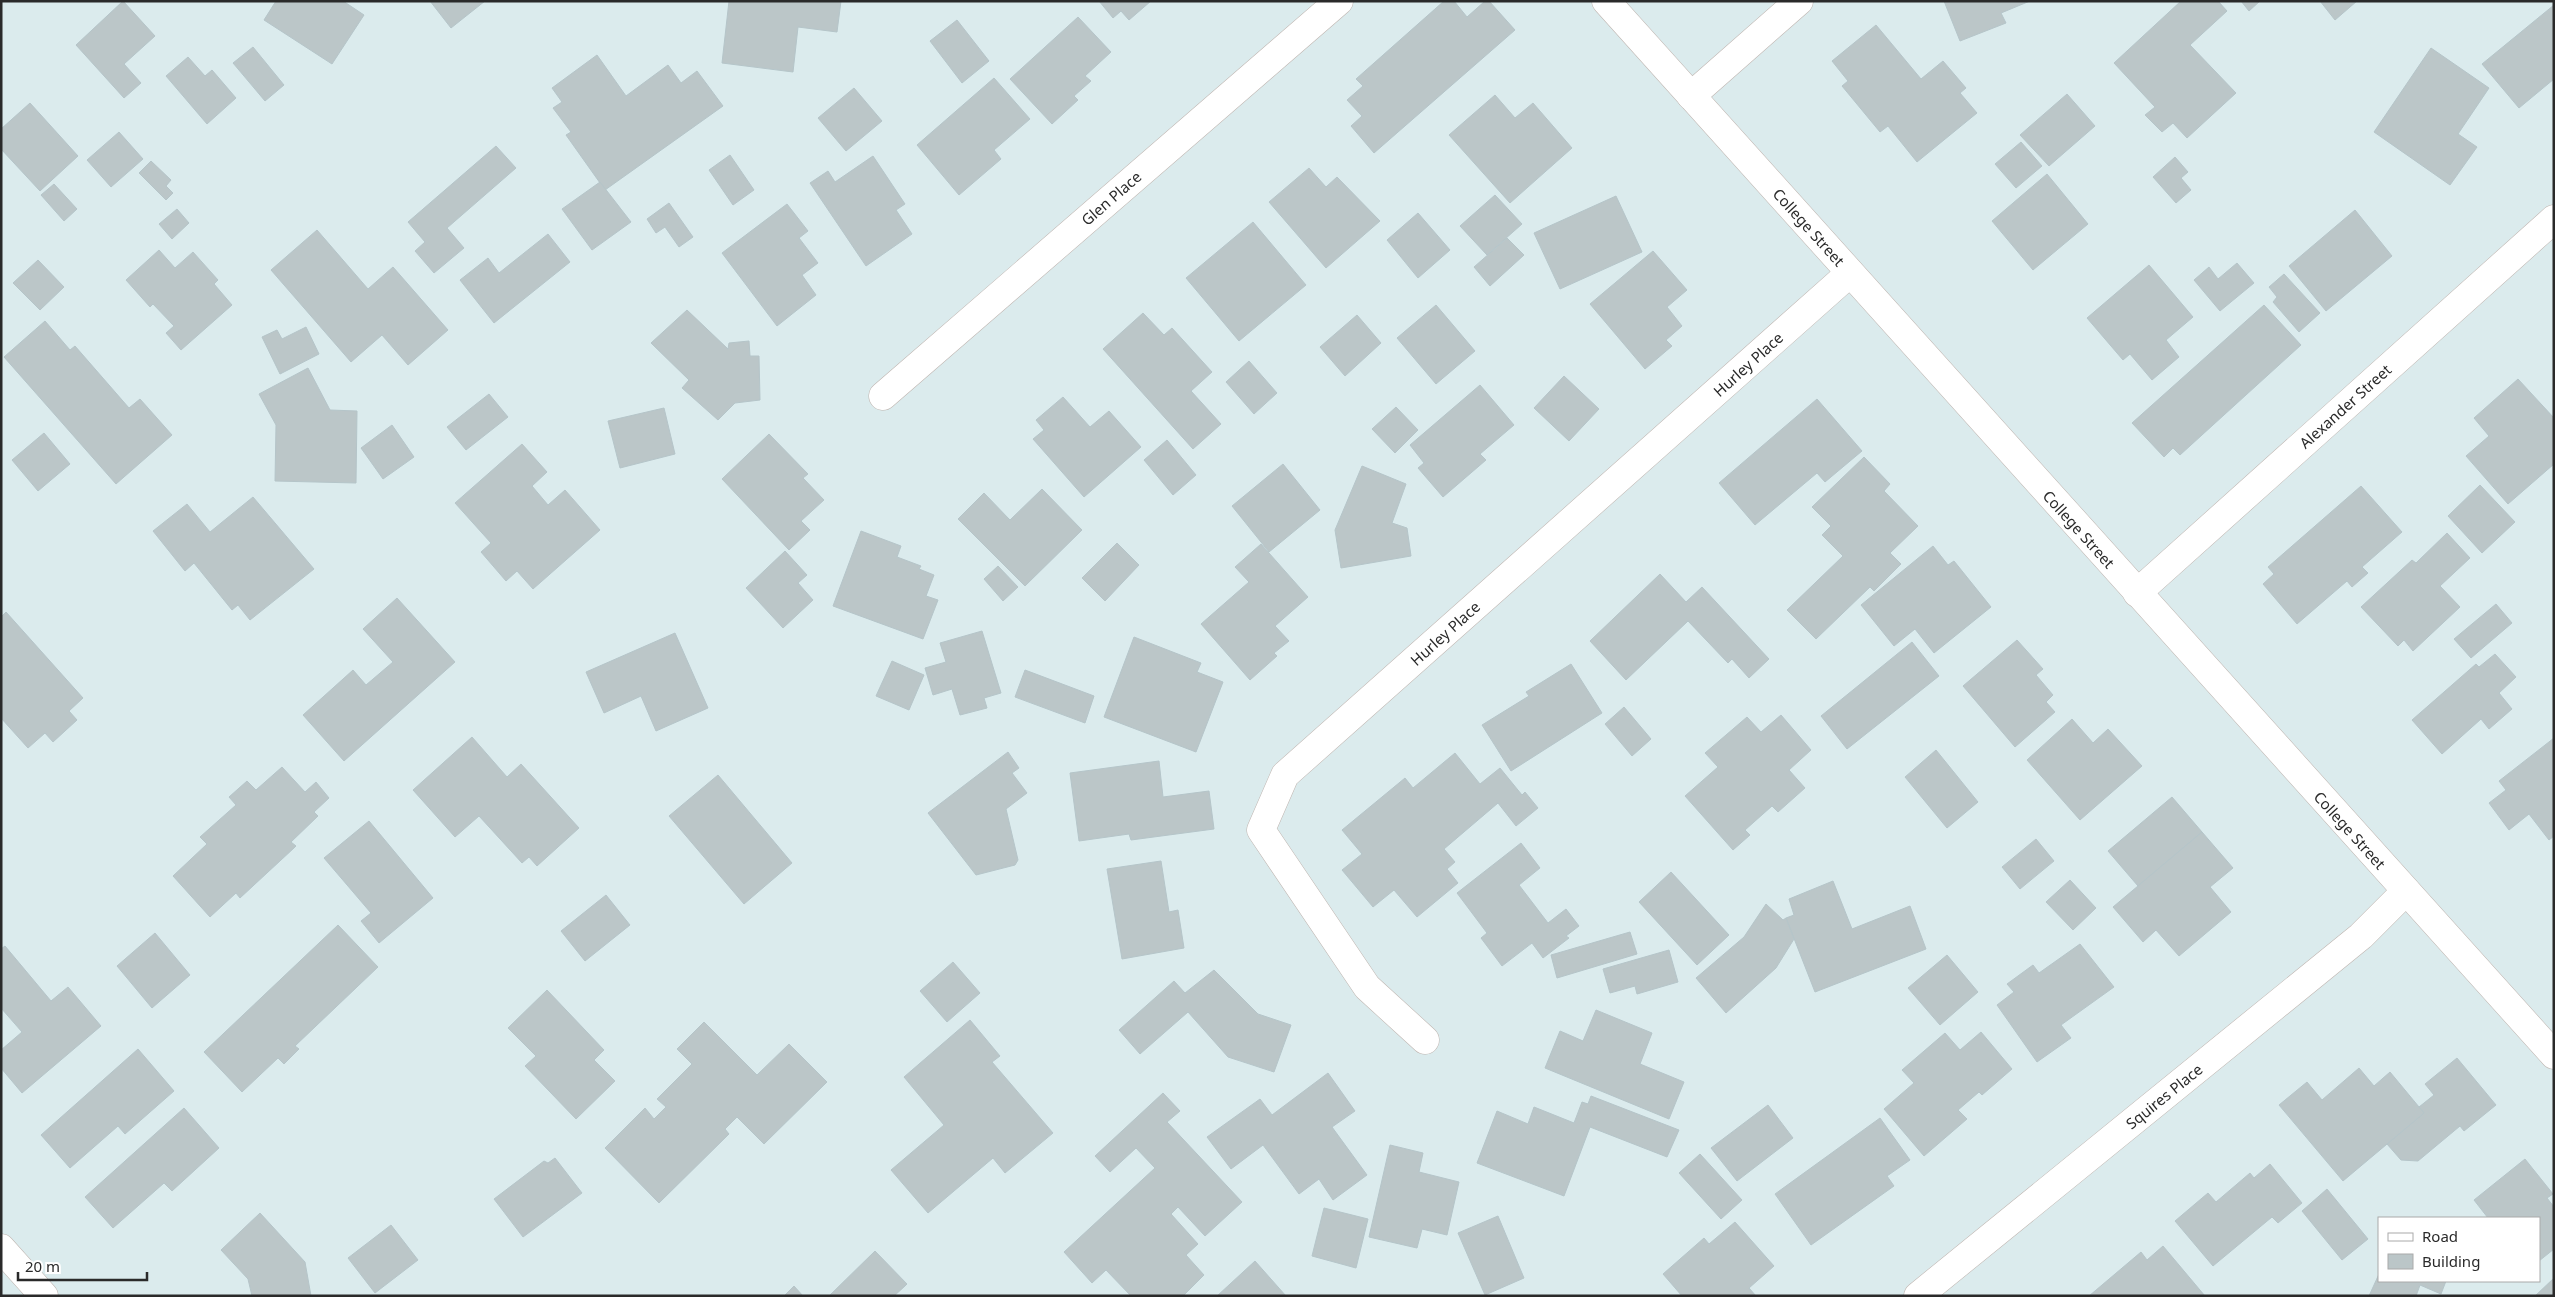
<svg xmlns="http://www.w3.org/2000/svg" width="2555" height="1297" font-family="'Noto Sans',sans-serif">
  <rect width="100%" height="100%" fill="#dbebed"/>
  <!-- building -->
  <g fill="#bbc6c8" stroke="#b5c5c9">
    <polygon points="123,1 155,36 124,64 141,83 124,98 76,45"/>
    <polygon points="276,1 343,1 364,15 332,64 264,20"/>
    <polygon points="430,1 485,1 451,28"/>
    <polygon points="729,1 841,1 837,32 798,27 793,72 722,63"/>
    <polygon points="1099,1 1151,1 1129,20 1121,11 1113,18"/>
    <polygon points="1444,1 1454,1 1467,17 1485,1 1489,1 1515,30 1374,153 1351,126 1362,116 1347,100 1363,86 1356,79"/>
    <polygon points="1944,1 2030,1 2001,13 2006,23 1960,41"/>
    <polygon points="2181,1 2218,1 2227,11 2190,45 2236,93 2187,138 2173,123 2162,132 2145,115 2155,107 2114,63"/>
    <polygon points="2241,1 2260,1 2249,11"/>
    <polygon points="2320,1 2357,1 2335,20"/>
    <polygon points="2554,5 2554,79 2519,108 2482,64"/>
    <polygon points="1078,17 1111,52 1085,76 1091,81 1074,96 1078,100 1052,124 1010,79"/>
    <polygon points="957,20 989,61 962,83 930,41"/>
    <polygon points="1876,25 1921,79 1943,61 1966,88 1960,93 1977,113 1917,162 1888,126 1880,132 1842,86 1848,81 1832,61"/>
    <polygon points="253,47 284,85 265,101 233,63"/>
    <polygon points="2431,48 2489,88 2458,134 2477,147 2450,185 2374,132"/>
    <polygon points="597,55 626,96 668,65 681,83 697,71 723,106 605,190 566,135 571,132 553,108 562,102 552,88"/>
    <polygon points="188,57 205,76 212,70 236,98 207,124 166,76"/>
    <polygon points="994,78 1030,119 994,150 1001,159 959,195 917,145"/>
    <polygon points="854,88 882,121 846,151 818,118"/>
    <polygon points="2067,94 2095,126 2049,166 2020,135"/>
    <polygon points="1495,95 1515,118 1533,103 1572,148 1510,203 1449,135"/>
    <polygon points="30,103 78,156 40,191 1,149 1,129"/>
    <polygon points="119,132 143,159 111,187 87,160"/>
    <polygon points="2021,142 2042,166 2016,188 1995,164"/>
    <polygon points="496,146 516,168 447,228 464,248 434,273 415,251 425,242 408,222"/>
    <polygon points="730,155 754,190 733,205 709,170"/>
    <polygon points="873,156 905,204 896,210 912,234 866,266 810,183 828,171 835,182"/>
    <polygon points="2175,157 2188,172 2181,178 2191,190 2176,203 2153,177"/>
    <polygon points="151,161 171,180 166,186 173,193 166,200 139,173"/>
    <polygon points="1309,168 1326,187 1337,177 1380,221 1326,268 1269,202"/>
    <polygon points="2047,174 2088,224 2033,270 1992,221"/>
    <polygon points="600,182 631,222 592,250 562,209"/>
    <polygon points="54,184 77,209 64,221 41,195"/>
    <polygon points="1495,195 1522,224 1487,255 1460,226"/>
    <polygon points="1616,196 1642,252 1560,289 1534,233"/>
    <polygon points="669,203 693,237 679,247 665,227 656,233 647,219"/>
    <polygon points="787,204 808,231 799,238 818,263 802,275 816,295 777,326 722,253"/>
    <polygon points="177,209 189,223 172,239 159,224"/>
    <polygon points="2355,210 2392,256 2326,311 2289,266"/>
    <polygon points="1418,213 1450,250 1418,278 1387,240"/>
    <polygon points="1253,222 1306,285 1239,341 1186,278"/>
    <polygon points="317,230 368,289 393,267 448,330 408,365 382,335 351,362 271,270"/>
    <polygon points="548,234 570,262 494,323 460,280 488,258 499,273"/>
    <polygon points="1507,238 1524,255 1490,286 1474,267"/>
    <polygon points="159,250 175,268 193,252 218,280 214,284 232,305 181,350 166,333 174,326 153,304 150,307 126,280"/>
    <polygon points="1653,251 1687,290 1667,307 1682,326 1666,340 1672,346 1645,369 1590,304"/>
    <polygon points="38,260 64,287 40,310 13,283"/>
    <polygon points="2237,263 2254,283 2220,311 2194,280 2209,267 2218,279"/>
    <polygon points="2149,265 2193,317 2166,340 2179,357 2152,380 2130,354 2123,360 2087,318"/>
    <polygon points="2284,274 2320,313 2299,332 2273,302 2277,297 2269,287"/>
    <polygon points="1436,305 1475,351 1436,384 1397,338"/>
    <polygon points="2264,305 2301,345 2180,455 2173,448 2164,457 2132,423"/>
    <polygon points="687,310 728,349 729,343 749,341 750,356 759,356 760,400 735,403 718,420 682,388 689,380 651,343"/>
    <polygon points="1143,313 1164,335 1172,328 1212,372 1191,391 1221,424 1193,449 1103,349"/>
    <polygon points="1357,315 1381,343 1345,376 1320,347"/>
    <polygon points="45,321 70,350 75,346 129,408 140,399 172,435 116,484 4,357"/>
    <polygon points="306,327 319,354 280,374 262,337 277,330 282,339"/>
    <polygon points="1249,361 1277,393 1254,414 1226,382"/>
    <polygon points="308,368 330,410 357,411 356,483 275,481 276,425 259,394"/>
    <polygon points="1564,376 1599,409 1569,441 1534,408"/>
    <polygon points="2518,379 2554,418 2554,464 2508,504 2466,456 2489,436 2474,418"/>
    <polygon points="1480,385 1514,425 1480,454 1486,460 1443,497 1418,468 1424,463 1410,445"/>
    <polygon points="489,394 508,417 466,450 447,427"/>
    <polygon points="1063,397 1090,427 1109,411 1141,447 1084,497 1033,439 1044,430 1036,420"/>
    <polygon points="1817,399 1862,451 1825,482 1817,473 1755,525 1719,483"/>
    <polygon points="1396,407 1418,430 1395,453 1372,429"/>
    <polygon points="664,408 675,454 620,468 608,421"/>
    <polygon points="392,425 414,457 383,479 361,448"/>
    <polygon points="44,433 70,464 38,491 12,460"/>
    <polygon points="769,434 808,474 803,478 824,500 801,521 810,530 789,550 722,479"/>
    <polygon points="1167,440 1196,475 1173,495 1144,460"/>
    <polygon points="522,444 547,472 532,486 548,505 565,490 600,530 533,589 517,571 506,581 481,552 491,543 455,503"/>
    <polygon points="1864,457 1890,484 1884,491 1918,526 1890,553 1901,564 1874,591 1870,587 1816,639 1787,610 1843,556 1822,535 1831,526 1812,507"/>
    <polygon points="1283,464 1320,510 1269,552 1232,506"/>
    <polygon points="1362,466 1406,484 1392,523 1407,528 1411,556 1341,568 1335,530"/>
    <polygon points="2480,485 2515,522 2482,553 2448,516"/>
    <polygon points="2361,486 2402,532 2362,567 2368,573 2352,587 2347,581 2297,624 2263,584 2274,574 2268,567"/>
    <polygon points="1042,489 1082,530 1025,586 958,519 984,493 1010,520"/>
    <polygon points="253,497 314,569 250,620 238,605 232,610 194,563 185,571 153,531 187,504 210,532"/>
    <polygon points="861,531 901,546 897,557 921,566 919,569 934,575 926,596 938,600 923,639 833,606"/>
    <polygon points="2447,533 2470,558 2440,586 2460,607 2413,651 2404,640 2398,646 2361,607 2412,560 2416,563"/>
    <polygon points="1117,543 1139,565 1105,601 1082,578"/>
    <polygon points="1261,544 1308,597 1275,626 1289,641 1274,653 1277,656 1250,680 1201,624 1249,582 1235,567"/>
    <polygon points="1933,546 1948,565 1954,561 1991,607 1934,653 1915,629 1894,646 1861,605"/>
    <polygon points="785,551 807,575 798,583 813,600 783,628 746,588"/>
    <polygon points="998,566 1018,587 1003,601 984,579"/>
    <polygon points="1660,574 1686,602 1702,587 1769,659 1749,678 1732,659 1728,663 1688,621 1626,680 1590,641"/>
    <polygon points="397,598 455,662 344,761 303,715 353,670 366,685 393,662 363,629"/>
    <polygon points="2496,604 2512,623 2471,658 2454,639"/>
    <polygon points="6,612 83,698 69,711 77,720 53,742 45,733 28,748 1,718 1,617"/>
    <polygon points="982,631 1001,693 984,698 987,708 960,715 952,689 933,695 925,668 946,662 940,643"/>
    <polygon points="675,633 708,708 656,731 641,696 604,713 586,672"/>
    <polygon points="1134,637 1201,663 1197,672 1223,682 1196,752 1104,717"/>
    <polygon points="2017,640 2043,669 2036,675 2053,695 2046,702 2055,712 2015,747 1963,686"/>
    <polygon points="1912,642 1939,676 1847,749 1821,716"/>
    <polygon points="2495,654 2516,677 2499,693 2512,709 2489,729 2481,719 2442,754 2412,720 2476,664 2479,667"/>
    <polygon points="892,661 924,675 909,710 876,696"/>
    <polygon points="1571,664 1602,713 1511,771 1482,725 1529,696 1526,692"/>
    <polygon points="1025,670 1094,696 1085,723 1015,697"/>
    <polygon points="1624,707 1651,739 1632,756 1605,724"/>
    <polygon points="1781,715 1811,750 1789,770 1805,788 1778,812 1772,806 1745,830 1750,835 1733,850 1685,796 1718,767 1705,753 1747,717 1761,732"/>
    <polygon points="2072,719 2093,743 2108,729 2142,766 2080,820 2027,760"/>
    <polygon points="472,737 507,777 521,764 579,828 537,866 529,857 522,863 479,816 455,837 413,790"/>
    <polygon points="2554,738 2554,836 2549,840 2529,814 2509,830 2489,803 2506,790 2499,781"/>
    <polygon points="1936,750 1978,802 1947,828 1905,777"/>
    <polygon points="1008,752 1019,768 1012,773 1027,793 1006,809 1018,860 1015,865 976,875 928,813"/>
    <polygon points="1455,753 1480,784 1500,768 1522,795 1525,792 1538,808 1516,826 1498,803 1444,849 1455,862 1447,869 1458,883 1417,917 1394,890 1373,907 1342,870 1362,854 1342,830 1405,778 1413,788"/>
    <polygon points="1159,761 1163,797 1209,791 1214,829 1131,840 1129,834 1079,841 1070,773"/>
    <polygon points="282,767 305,792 316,782 329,798 314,812 318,816 291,842 296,846 294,848 240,898 236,893 210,917 173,876 207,844 200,837 236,805 229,797 247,781 256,790"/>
    <polygon points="718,775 792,863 744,904 669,816"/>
    <polygon points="2172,797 2202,832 2138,886 2108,851"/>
    <polygon points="369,821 433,898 379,943 361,921 371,913 324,858"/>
    <polygon points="2202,832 2233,868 2210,887 2231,912 2179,956 2156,930 2143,942 2113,907"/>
    <polygon points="2036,839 2054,861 2020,889 2002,867"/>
    <polygon points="1521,843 1540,868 1519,885 1548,923 1566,909 1579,926 1566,936 1569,938 1543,958 1532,943 1502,966 1481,938 1487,933 1457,893"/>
    <polygon points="1161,861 1169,912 1178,910 1184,948 1122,959 1107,869"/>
    <polygon points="1671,872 1729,935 1697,965 1639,902"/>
    <polygon points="2070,880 2096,908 2073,930 2046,902"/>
    <polygon points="1833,881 1852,929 1910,906 1926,949 1815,992 1786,918 1794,915 1789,899"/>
    <polygon points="606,895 630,925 585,961 561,931"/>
    <polygon points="1766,904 1783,920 1786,918 1794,939 1776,968 1726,1013 1696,978 1744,937"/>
    <polygon points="338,925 378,967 295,1046 299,1049 284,1064 278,1058 242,1092 204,1052"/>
    <polygon points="1630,932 1637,954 1557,978 1551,955"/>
    <polygon points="155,933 190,975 152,1008 117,966"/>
    <polygon points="2080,944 2114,987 2061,1025 2071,1038 2037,1062 1997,1005 2014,992 2007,984 2033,965 2039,973"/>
    <polygon points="5,946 51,1001 68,987 101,1026 22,1093 1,1068 1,1050 22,1032 1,1008 1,949"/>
    <polygon points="1669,950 1678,982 1637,994 1635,986 1610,993 1603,969"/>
    <polygon points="1947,955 1978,992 1940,1025 1908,988"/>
    <polygon points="953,962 980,993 947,1022 920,991"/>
    <polygon points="1214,970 1258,1014 1291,1025 1274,1072 1228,1057 1188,1012 1140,1054 1119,1030 1174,981 1185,993"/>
    <polygon points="547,990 604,1050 594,1060 615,1081 576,1119 525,1066 536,1056 508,1028"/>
    <polygon points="1596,1010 1652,1033 1640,1064 1684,1082 1669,1119 1545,1068 1560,1031 1583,1041"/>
    <polygon points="970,1020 1000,1056 992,1062 1053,1133 1005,1173 993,1158 928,1213 891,1170 944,1125 904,1077"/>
    <polygon points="704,1022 757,1075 789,1044 827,1082 764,1144 737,1117 725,1129 729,1134 659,1203 605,1148 645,1108 654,1119 666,1107 657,1099 692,1064 677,1049"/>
    <polygon points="1981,1032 2012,1069 1982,1095 1979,1092 1958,1110 1967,1119 1924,1156 1884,1109 1914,1083 1902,1070 1945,1033 1960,1050"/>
    <polygon points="138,1049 174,1091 125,1134 118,1126 70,1168 41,1135"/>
    <polygon points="2457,1058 2496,1105 2464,1131 2460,1126 2418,1161 2401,1160 2387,1144 2424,1113 2419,1107 2434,1095 2425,1084"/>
    <polygon points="2359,1068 2374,1086 2390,1072 2424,1113 2343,1181 2279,1105 2307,1082 2322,1100"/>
    <polygon points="1328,1073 1355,1111 1332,1127 1367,1175 1333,1200 1319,1179 1299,1194 1263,1145 1231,1169 1207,1137 1260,1099 1272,1115"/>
    <polygon points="1163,1093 1180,1111 1167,1122 1242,1202 1205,1236 1178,1207 1171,1214 1198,1244 1186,1255 1204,1275 1183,1296 1131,1296 1106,1270 1092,1283 1064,1252 1155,1168 1136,1148 1110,1172 1095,1156"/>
    <polygon points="1591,1096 1679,1130 1667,1157 1590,1127 1564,1196 1477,1163 1497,1111 1528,1124 1534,1107 1574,1123 1582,1102 1588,1104"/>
    <polygon points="1768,1105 1793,1138 1737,1181 1711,1148"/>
    <polygon points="184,1108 219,1148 172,1191 164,1183 113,1228 85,1197"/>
    <polygon points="1880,1118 1910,1160 1887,1176 1894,1186 1811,1245 1775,1194"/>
    <polygon points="1390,1145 1423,1153 1419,1172 1459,1182 1447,1235 1422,1229 1417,1248 1369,1237"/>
    <polygon points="1700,1154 1742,1200 1721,1219 1679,1173"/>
    <polygon points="555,1158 582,1193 523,1237 494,1199 544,1161 548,1163"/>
    <polygon points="2525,1159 2553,1194 2547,1198 2554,1207 2554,1249 2539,1261 2539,1218 2488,1218 2474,1200"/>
    <polygon points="2270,1164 2302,1203 2278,1223 2272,1217 2213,1266 2175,1221 2208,1193 2216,1202 2250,1173 2254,1178"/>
    <polygon points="2327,1189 2368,1239 2342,1260 2302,1211"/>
    <polygon points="1324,1208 1368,1219 1356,1268 1312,1256"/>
    <polygon points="260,1213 305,1262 311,1296 252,1296 248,1279 221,1250"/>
    <polygon points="1498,1216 1524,1278 1485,1295 1458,1233"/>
    <polygon points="1735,1222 1774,1266 1749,1288 1756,1296 1682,1296 1663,1274 1704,1238 1709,1244"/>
    <polygon points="391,1225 418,1260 375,1293 348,1258"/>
    <polygon points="2163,1246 2205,1296 2089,1296 2141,1252 2147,1260"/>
    <polygon points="875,1251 907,1284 905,1286 894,1296 829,1296"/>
    <polygon points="1255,1261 1286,1296 1217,1296"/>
    <polygon points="2379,1274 2379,1281 2446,1281 2441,1294 2420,1285 2416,1296 2369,1296"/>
    <polygon points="2554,1278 2554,1296 2535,1296"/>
    <polygon points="794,1286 803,1296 784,1296"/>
  </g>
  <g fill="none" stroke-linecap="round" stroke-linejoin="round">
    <defs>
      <g id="minor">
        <polyline points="1691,96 1799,1"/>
        <polyline points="883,396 1339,1"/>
        <polyline points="2137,593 2554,219"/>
        <polyline points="1425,1040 1367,987 1261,830 1285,775 1850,273"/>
        <polyline points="1,1248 44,1296"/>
        <polyline points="1918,1296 2361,936 2406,891"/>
      </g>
      <polyline id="secondary" points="1606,1 2554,1055"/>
    </defs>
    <!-- minor casing -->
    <use href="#minor" stroke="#bfb5b0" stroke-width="29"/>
    <!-- secondary casing -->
    <use href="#secondary" stroke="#bfb5b0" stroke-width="29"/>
    <!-- minor -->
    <use href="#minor" stroke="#fff" stroke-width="28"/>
    <!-- secondary -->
    <use href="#secondary" stroke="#fff" stroke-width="28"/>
  </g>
  <g text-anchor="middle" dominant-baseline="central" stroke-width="4" stroke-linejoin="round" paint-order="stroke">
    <!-- street labels -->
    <g font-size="15" fill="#2a2a2a" stroke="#fff">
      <text transform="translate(1111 198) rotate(-41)">Glen Place</text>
      <text transform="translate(1809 227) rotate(48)">College Street</text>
      <text transform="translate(1748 364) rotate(-42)">Hurley Place</text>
      <text transform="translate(2345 406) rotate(-42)">Alexander Street</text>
      <text transform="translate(2079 529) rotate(48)">College Street</text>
      <text transform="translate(1445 633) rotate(-42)">Hurley Place</text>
      <text transform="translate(2350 830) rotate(48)">College Street</text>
      <text transform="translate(2164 1096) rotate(-39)">Squires Place</text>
    </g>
  </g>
  <!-- border -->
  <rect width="2555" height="1297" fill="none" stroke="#2a2a2a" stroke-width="5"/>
  <!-- legend -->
  <rect x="2378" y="1217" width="162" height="65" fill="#ffffff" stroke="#aaaaaa"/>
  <rect x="2388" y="1233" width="25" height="8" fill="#ffffff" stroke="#aaaaaa"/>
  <text x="2422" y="1242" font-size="15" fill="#2a2a2a">Road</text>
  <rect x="2388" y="1254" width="25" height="15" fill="#bbc6c8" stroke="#aaaaaa"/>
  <text x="2422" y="1267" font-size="15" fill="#2a2a2a">Building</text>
  <!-- scale -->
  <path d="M18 1272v8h129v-8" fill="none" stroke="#2a2a2a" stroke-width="2.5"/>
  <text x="25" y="1272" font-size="15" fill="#2a2a2a" stroke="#ffffff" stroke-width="4" paint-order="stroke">20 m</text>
</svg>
